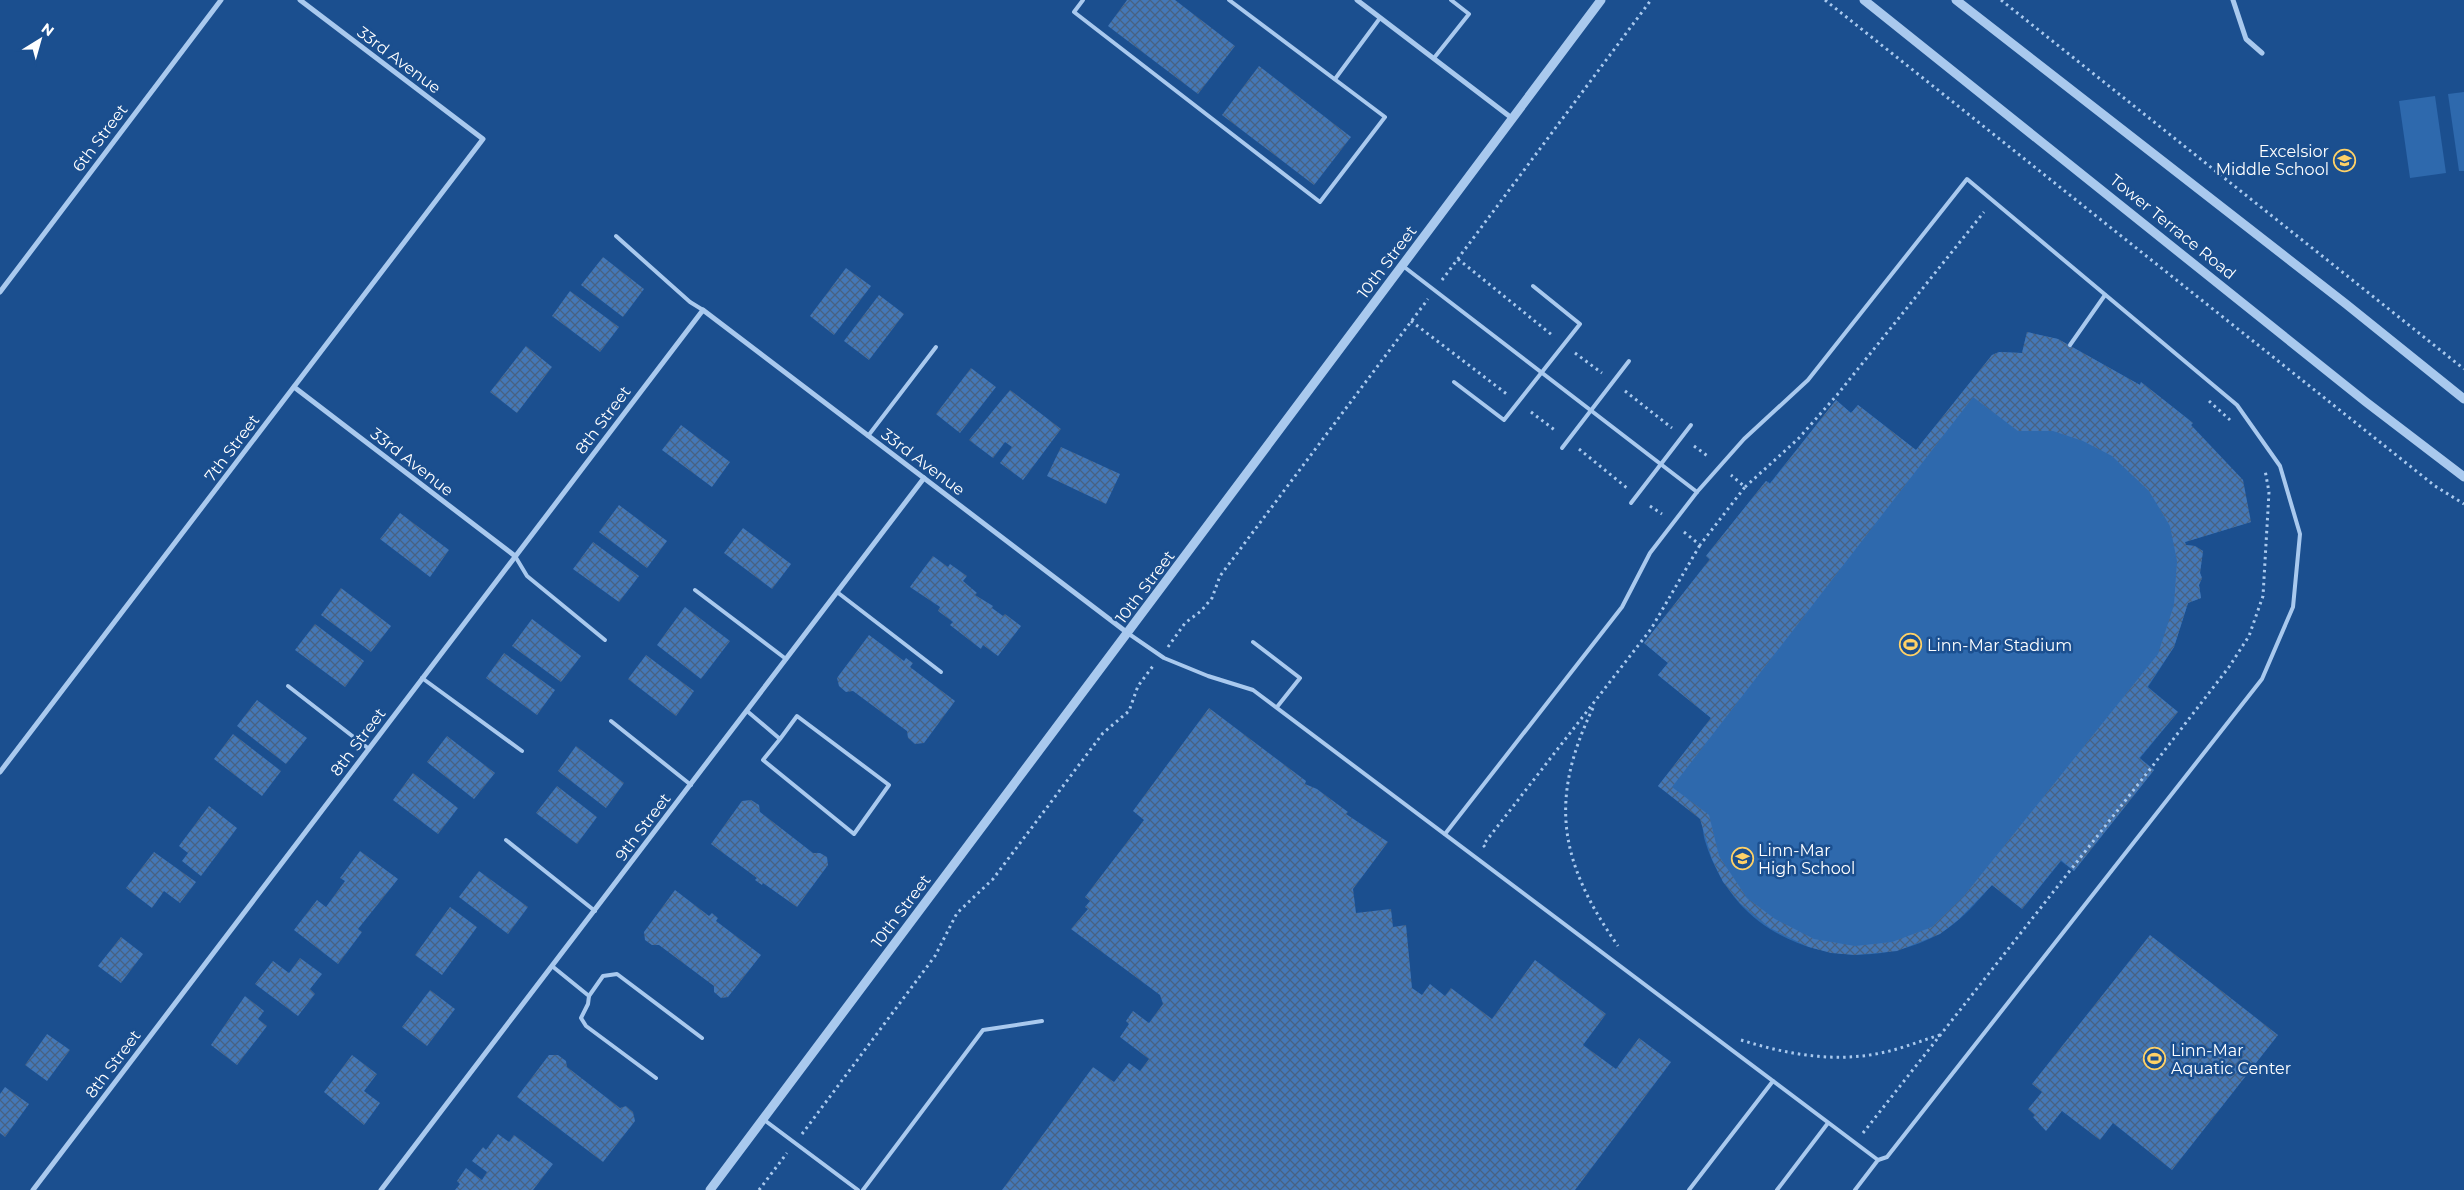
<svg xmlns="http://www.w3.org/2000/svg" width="2464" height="1190" font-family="Montserrat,sans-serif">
  <defs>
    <pattern id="building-cross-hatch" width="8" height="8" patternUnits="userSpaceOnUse" patternTransform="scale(1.25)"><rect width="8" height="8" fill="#4478b7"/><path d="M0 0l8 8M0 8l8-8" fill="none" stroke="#486282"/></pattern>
  </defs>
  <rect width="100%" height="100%" fill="#1b4f8f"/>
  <!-- pitch -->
  <g fill="#2e69ad">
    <polygon points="2464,92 2464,171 2459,171 2448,94"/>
    <polygon points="2435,96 2446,173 2410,178 2399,101"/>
    <path d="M2027,332L2058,339L2140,385L2141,382L2193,423L2191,425L2251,522L2185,542L2186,545L2195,546L2203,551L2200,573L2202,578L2199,585L2201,598L2188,603L2174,647L2148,687L2178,712L2140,758L2154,770L2074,871L2061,861L2022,909L1992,885C1976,903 1960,922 1939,934C1875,970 1790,958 1740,904C1724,886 1712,864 1705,841C1703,835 1703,824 1700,819C1694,810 1667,793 1658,786L1711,718L1658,675L1668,663L1644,643L1710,560L1706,556L1766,481L1770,483L1836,400L1851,413L1858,405L1916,450L1992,355L1999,352L2022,353Z"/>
  </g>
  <!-- building -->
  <g fill="url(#building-cross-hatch)" fill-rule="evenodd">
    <polygon points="1127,0 1175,0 1235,46 1198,94 1108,26"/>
    <polygon points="1259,66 1351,137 1314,185 1222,115"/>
    <polygon points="603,257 644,289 623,317 581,285"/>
    <polygon points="846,268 871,286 834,335 810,316"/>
    <polygon points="570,291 619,327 600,352 552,316"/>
    <polygon points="879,295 904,314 869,360 844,341"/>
    <path d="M2027,332L2058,339L2140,385L2141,382L2193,423L2191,425L2243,480L2251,522L2185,542L2186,545L2195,546L2203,551L2200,573L2202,578L2199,585L2201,598L2188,603L2174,647L2147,687L2178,712L2139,758L2154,770L2074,871L2061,860L2022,909L1992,885L1958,920L1940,934L1897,951L1855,955L1831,953L1809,947L1770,928L1740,903L1723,882L1712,859L1700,819L1658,786L1711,718L1658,675L1668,663L1644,643L1710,559L1706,556L1766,481L1770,484L1836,400L1851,413L1858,405L1916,450L1992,355L1999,352L2022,353ZM1973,397L2018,431H2053L2083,441L2112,456L2149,491L2170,526L2177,561L2174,605L2158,654L1964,896L1932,927L1892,942L1855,946L1814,939L1775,919L1747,898L1719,856L1709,815L1672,787Z"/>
    <polygon points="526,346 552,367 517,413 490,392"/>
    <polygon points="971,368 996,387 960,433 936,414"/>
    <polygon points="1010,390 1061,429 1023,480 1000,463 1012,447 1005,442 993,458 969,440"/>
    <polygon points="681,425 730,462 712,487 662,450"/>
    <polygon points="1061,447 1120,474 1106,504 1047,476"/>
    <polygon points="619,505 667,541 647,568 599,532"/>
    <polygon points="400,513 449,550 430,577 380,539"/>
    <polygon points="743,528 791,564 772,589 724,553"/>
    <polygon points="593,542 639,576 619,602 573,569"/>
    <polygon points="933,556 948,567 950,564 967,576 963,581 977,593 975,595 993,606 992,608 1003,616 1005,614 1021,626 998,656 983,645 981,649 950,625 953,622 938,611 940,607 910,587"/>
    <polygon points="341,588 391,626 371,652 321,615"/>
    <polygon points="685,607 730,641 701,679 657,645"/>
    <polygon points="532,619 581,656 561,682 512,646"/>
    <polygon points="315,624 364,661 345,687 295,650"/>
    <polygon points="869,635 904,661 906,658 913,663 910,667 955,701 924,743 915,744 908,738 907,731 853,691 846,692 839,686 837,678"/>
    <polygon points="504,653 555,690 537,715 486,678"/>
    <polygon points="646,655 694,691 676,716 628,679"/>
    <polygon points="257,700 307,738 286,764 237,726"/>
    <polygon points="1209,708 1306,781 1305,784 1317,789 1348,812 1346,814 1388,842 1353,889 1356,913 1391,909 1393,927 1406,925 1412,988 1422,995 1430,984 1445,996 1451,988 1492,1019 1535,960 1606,1014 1583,1045 1616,1069 1639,1038 1671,1062 1575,1190 1002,1190 1093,1067 1114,1082 1129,1063 1140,1071 1149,1059 1120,1037 1129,1024 1126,1021 1133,1011 1149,1023 1163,1004 1160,995 1071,929 1088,909 1085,907 1090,901 1085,897 1144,820 1133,811"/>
    <polygon points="233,734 281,771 262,796 214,759"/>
    <polygon points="447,736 495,773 474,799 427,762"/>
    <polygon points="576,746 624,783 606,808 558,771"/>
    <polygon points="413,773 458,808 438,834 393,800"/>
    <polygon points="557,786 597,817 577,844 536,813"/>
    <polygon points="751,800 759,805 760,812 813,853 820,853 827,857 828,865 797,907 763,883 762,885 755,880 757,878 711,844 742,801"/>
    <polygon points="209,806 237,828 201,876 182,861 188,853 179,846"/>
    <polygon points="360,851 398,879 358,929 362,932 338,964 294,930 317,900 326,907 345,881 340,878"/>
    <polygon points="154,852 196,882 180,903 164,891 152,908 126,888"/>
    <polygon points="479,871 528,907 508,934 459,897"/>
    <polygon points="675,890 709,916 712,913 718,918 716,921 761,955 728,997 721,998 714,992 714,986 659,945 652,945 645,940 644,932"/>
    <polygon points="450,907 477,927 442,975 415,955"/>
    <polygon points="2150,935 2278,1035 2172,1170 2113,1123 2100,1140 2062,1111 2046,1131 2033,1117 2035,1115 2028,1109 2042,1092 2032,1084"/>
    <polygon points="121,937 143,954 121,983 98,966"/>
    <polygon points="300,958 322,974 310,989 315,994 298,1016 255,984 273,961 289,973"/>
    <polygon points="430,990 455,1009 427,1046 402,1027"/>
    <polygon points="245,996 264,1011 258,1019 267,1026 237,1065 211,1045"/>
    <polygon points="47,1034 70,1050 47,1081 25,1065"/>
    <polygon points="352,1055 377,1074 364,1091 380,1103 364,1125 324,1092"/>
    <polygon points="549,1055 558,1055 566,1061 567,1067 620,1108 626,1106 633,1112 635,1121 603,1162 517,1097"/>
    <polygon points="5,1087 29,1104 5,1137 0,1133 0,1094"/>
    <polygon points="498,1134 509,1142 514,1135 553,1164 533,1190 455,1190 460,1184 457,1181 466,1168 482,1180 487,1172 472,1161 483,1147 486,1150"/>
  </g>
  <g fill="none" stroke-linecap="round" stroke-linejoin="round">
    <!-- path -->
    <g stroke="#a9c9ee" stroke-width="3" stroke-dasharray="2.5 4" stroke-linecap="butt">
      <polyline points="1825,0 2435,486 2464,504"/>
      <polyline points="2001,0 2464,369"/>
      <polyline points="1458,259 1552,335"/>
      <polyline points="1442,280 1651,0"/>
      <polyline points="1411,321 1508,395"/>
      <polyline points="1575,353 1602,373"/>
      <polyline points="1625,391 1672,428"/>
      <polyline points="2209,401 2230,420"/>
      <polyline points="1531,412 1556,431"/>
      <polyline points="1694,446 1709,457"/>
      <polyline points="1579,449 1627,488"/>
      <polyline points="1745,487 1798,439 1837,395 1984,212"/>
      <polyline points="1650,506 1662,514"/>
      <polyline points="1684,532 1700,545 1745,487 1731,475"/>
      <polyline points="1168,647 1185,623 1201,611 1212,598 1220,576 1428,299"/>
      <path d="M1593,708C1548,801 1560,863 1618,946"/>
      <polyline points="1485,847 1483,845 1651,629 1700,545"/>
      <path d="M1741,1040C1786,1054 1833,1063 1881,1053C1901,1049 1920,1041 1940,1035"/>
      <polyline points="1863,1133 2151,768 2229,667 2249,636 2263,596 2269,492 2265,470"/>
      <polyline points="802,1134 935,956 957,913 993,879 1103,733 1129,711 1138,686 1153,666"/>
      <polyline points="759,1190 787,1153"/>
    </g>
    <!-- service -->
    <g stroke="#a9c9ee" stroke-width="4">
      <polyline points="1083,0 1074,12 1320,202 1385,117 1229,0"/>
      <polyline points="1434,58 1469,14 1451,0"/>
      <polyline points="1335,79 1380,18"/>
      <polyline points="616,236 690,302 703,310"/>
      <polyline points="1403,266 1697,492"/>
      <polyline points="2070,345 2105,295"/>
      <polyline points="1454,382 1504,420 1580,324 1533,286"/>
      <polyline points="868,436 936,347"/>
      <polyline points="1562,448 1629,361"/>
      <polyline points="1631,503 1691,425"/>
      <polyline points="515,556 527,576 605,640"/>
      <polyline points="695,590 786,659"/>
      <polyline points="837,592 941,672"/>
      <polyline points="1129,634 1164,658 1208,676 1253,690 1878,1160 1855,1190"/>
      <polyline points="1253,642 1300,678 1277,707"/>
      <polyline points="422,678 522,751"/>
      <polyline points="288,686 369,749"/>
      <polyline points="747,711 780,739 797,716 889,785 854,834 763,760 780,739"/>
      <polyline points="611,721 691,785"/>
      <polyline points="1445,834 1622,607 1650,553 1697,492 1744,439 1808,380 1967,179 2237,405 2280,466 2300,534 2293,607 2262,679 1887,1157 1878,1160"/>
      <polyline points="506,840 595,911"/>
      <polyline points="552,966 589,996 588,1004 581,1018 586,1026 656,1078"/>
      <polyline points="589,996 603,976 617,974 702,1038"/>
      <polyline points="763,1119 858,1190"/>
      <polyline points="863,1190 983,1030 1042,1021"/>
      <polyline points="1689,1190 1773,1081"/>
      <polyline points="1777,1190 1828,1123"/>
    </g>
    <!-- minor -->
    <g stroke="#a9c9ee" stroke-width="5">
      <polyline points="1357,0 1513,119"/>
      <polyline points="2233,0 2246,39 2262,53"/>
      <polyline points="0,292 221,0"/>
      <polyline points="294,387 515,556"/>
      <polyline points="0,772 483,139 300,0"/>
      <polyline points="33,1190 703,310 1129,634"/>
      <polyline points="381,1190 924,478"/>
    </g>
    <!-- tertiary -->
    <g stroke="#a9c9ee" stroke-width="9">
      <polyline points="1864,0 2366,402 2464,477"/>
      <polyline points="1956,0 2346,304 2464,399"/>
      <polyline points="710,1190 1601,0"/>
    </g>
  </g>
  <!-- icons -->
  <defs>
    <symbol id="school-ring" viewBox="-11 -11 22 22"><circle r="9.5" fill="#1b4f8f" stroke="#ffd166" stroke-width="1.5"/><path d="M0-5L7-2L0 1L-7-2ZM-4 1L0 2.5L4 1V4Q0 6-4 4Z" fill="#ffd166"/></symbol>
    <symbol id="stadium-ring" viewBox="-11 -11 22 22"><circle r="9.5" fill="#1b4f8f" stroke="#ffd166" stroke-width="1.5"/><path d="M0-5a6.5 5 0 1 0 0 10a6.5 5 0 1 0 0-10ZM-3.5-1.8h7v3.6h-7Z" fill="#ffd166"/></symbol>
  </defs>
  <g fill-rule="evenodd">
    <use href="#school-ring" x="2332" y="148" width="25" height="25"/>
    <use href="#stadium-ring" x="1898" y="632" width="25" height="25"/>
    <use href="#school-ring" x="1730" y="846" width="25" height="25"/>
    <use href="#stadium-ring" x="2142" y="1046" width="25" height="25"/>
  </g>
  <g text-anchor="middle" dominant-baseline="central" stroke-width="5" stroke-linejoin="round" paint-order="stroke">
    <!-- street labels -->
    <g font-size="16" fill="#fff" stroke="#1b4f8f">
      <text transform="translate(399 60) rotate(37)">33rd Avenue</text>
      <text transform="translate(100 138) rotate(-53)">6th Street</text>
      <text transform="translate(2173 227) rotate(39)">Tower Terrace Road</text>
      <text transform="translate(1387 262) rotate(-53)">10th Street</text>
      <text transform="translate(603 420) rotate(-53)">8th Street</text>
      <text transform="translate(232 448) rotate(-53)">7th Street</text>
      <text transform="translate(412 462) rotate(38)">33rd Avenue</text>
      <text transform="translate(923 462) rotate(37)">33rd Avenue</text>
      <text transform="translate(1145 587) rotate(-53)">10th Street</text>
      <text transform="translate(358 742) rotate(-53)">8th Street</text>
      <text transform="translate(643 827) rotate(-53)">9th Street</text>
      <text transform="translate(901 911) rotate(-53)">10th Street</text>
      <text transform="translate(113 1064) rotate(-53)">8th Street</text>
    </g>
    <!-- poi labels -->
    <g font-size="16" fill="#fff" stroke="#1b4f8f" text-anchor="start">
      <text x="2329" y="151" text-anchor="end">Excelsior<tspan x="2329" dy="18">Middle School</tspan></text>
      <text x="1927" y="645">Linn-Mar Stadium</text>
      <text x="1758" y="850">Linn-Mar<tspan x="1758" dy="18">High School</tspan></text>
      <text x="2171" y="1050">Linn-Mar<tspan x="2171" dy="18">Aquatic Center</tspan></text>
    </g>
  </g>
  <!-- north arrow -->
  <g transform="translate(40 40) rotate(37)" stroke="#1b4f8f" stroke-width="4" paint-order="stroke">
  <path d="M0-4L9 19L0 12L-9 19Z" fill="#ffffff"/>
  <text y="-8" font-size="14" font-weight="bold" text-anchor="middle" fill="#ffffff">N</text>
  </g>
</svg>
